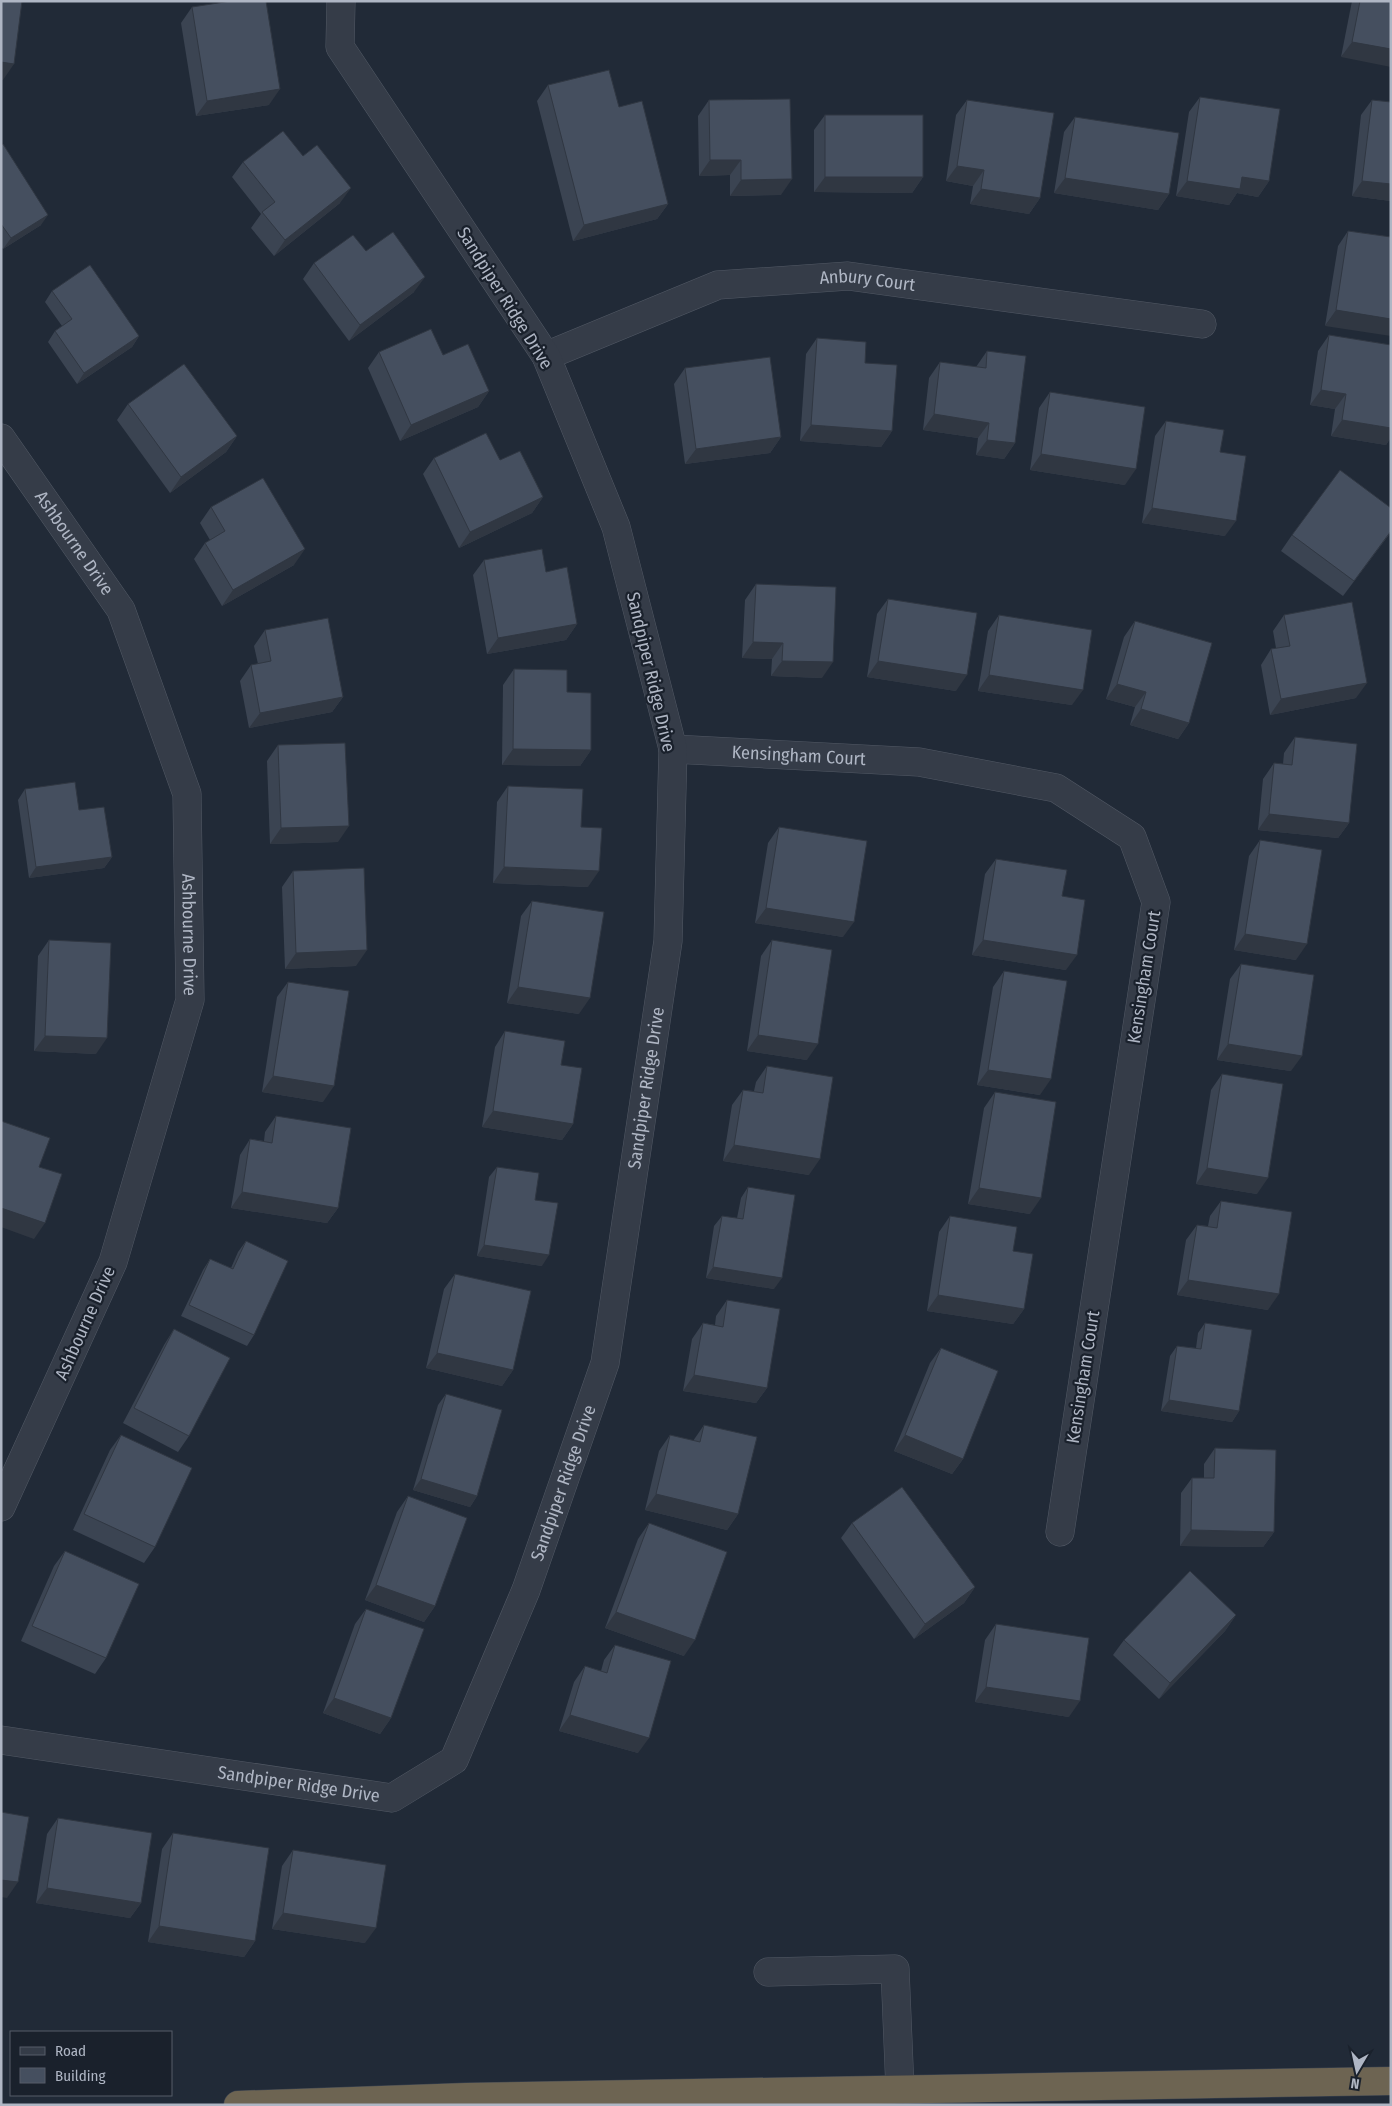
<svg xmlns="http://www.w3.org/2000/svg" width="1392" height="2106" font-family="'Fira Sans Condensed',sans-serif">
  <rect width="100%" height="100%" fill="#212a37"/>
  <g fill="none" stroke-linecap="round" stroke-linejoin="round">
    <defs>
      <g id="minor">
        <path id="s1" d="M546,356L718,285L848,276L1202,324"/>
        <path id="s2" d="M1,438L121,610L187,794L190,1000L113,1262L1,1507"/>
        <path id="s3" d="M673,749L919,762L1056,788L1132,837L1156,902L1060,1532"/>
        <path id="s4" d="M1,1740L392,1798L454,1760L526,1590L605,1363L668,941L673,749L616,527L546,356L340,47L341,1"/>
        <polyline points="768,1972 895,1969 900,2090"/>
      </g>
      <polyline id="highway" points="238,2105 466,2097 1391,2081"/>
    </defs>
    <!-- minor casing -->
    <use href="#minor" stroke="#525965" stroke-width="29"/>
    <!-- highway casing -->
    <use href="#highway" stroke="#3f4652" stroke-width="29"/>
    <!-- minor -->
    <use href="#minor" stroke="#353c48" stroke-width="28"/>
    <!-- highway -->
    <use href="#highway" stroke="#6d6452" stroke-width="28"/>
  </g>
  <!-- wall -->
  <g fill="#3b4452">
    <polygon points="1352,1 1391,1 1341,57"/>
    <polygon points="192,7 269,105 196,116 181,23"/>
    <polygon points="548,85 619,107 668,204 657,219 573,241 537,101"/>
    <polygon points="1200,97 1269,181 1258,197 1237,193 1229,205 1176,196 1189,112"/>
    <polygon points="709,100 781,195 730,196 730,175 699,176 698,116"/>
    <polygon points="967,100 1040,198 1029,214 970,204 973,186 946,181 956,115"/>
    <polygon points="1372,100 1391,102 1391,201 1352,196 1361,115"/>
    <polygon points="825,115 923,177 912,193 814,192 814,130"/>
    <polygon points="1075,117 1169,194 1158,210 1054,193 1064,132"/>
    <polygon points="1,146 41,225 3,249 1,246"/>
    <polygon points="243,162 340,203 274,256 251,228 261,214 232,177"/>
    <polygon points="1348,231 1391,237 1325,326 1338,246"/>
    <polygon points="314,263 414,292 349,341 303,279"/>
    <polygon points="52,291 139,336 132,347 77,384 48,342 55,331 62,326 45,302"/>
    <polygon points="1329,335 1391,345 1391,437 1386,445 1331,436 1335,409 1310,405 1318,351"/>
    <polygon points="817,338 865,363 892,431 881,447 800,441 806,354"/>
    <polygon points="987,351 1015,443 1004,459 976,455 978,438 923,430 929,378 940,362 976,367"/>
    <polygon points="379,352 443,355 489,391 478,407 400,441 368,368"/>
    <polygon points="685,368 781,437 770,453 685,464 674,384"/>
    <polygon points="1050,392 1125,485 1030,470 1039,408"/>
    <polygon points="128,404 237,436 226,452 170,493 117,420"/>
    <polygon points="1166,421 1225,536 1142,523 1155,436"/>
    <polygon points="434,458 500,460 543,497 532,513 459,548 423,474"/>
    <polygon points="211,507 294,565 222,606 194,559 205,543 210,540 200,523"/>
    <polygon points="1391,508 1391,532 1343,596 1281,551 1292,535"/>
    <polygon points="484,560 546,572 577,624 566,640 487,654 473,575"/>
    <polygon points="756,584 822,678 771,676 772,659 742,658 745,600"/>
    <polygon points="888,599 956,691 867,677 877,614"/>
    <polygon points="999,615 1072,705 978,691 988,631"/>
    <polygon points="1284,615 1356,698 1270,715 1261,665 1271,649 1276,648 1273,631"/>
    <polygon points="1135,621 1189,723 1178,739 1130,725 1135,707 1106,699 1124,637"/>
    <polygon points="265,630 343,697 332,712 249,728 240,681 251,665 258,664 254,646"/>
    <polygon points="514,669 567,692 591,750 580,766 502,765 503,685"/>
    <polygon points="1295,737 1349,823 1338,838 1258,830 1263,779 1274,763 1283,764 1284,753"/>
    <polygon points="278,745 338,842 270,844 267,761"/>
    <polygon points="508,786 581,827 588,887 493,883 497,802"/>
    <polygon points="25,789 79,810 112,857 104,868 29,878 18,800"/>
    <polygon points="779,827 843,937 755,923 768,843"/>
    <polygon points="1260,840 1296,960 1234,950 1249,856"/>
    <polygon points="996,859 1062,896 1066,970 972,955 985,874"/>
    <polygon points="293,871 356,966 285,969 282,887"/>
    <polygon points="532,901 579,1014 507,1003 521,916"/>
    <polygon points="49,940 96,1054 34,1051 38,956"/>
    <polygon points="772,940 807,1060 747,1051 761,956"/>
    <polygon points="1241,964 1291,1071 1217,1060 1230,979"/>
    <polygon points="1004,971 1040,1095 977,1085 993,987"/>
    <polygon points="288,982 323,1102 262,1092 277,997"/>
    <polygon points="505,1031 561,1065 573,1124 562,1140 482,1127 495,1047"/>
    <polygon points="767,1066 809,1175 723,1161 732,1105 743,1090 754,1091 756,1082"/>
    <polygon points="1222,1074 1257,1194 1196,1184 1211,1090"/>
    <polygon points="995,1092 1030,1214 968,1204 984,1108"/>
    <polygon points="276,1116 338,1208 327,1223 231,1208 240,1155 250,1139 264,1141 265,1132"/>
    <polygon points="497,1167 535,1200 542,1266 477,1256 489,1177"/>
    <polygon points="748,1187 774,1289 706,1278 714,1226 722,1216 737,1218 741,1198"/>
    <polygon points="1221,1201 1268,1310 1177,1295 1186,1240 1197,1225 1208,1226 1210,1216"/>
    <polygon points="950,1216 1013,1251 1024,1309 1013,1324 927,1311 939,1232"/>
    <polygon points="246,1241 254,1335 247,1346 181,1316 203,1270 210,1259 231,1268 238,1252"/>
    <polygon points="455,1274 513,1370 502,1386 426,1368 444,1289"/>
    <polygon points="727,1300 767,1388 756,1403 683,1391 692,1339 703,1323 715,1325 716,1316"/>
    <polygon points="1205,1323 1239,1411 1232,1422 1161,1411 1170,1356 1177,1346 1196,1348 1198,1333"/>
    <polygon points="174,1329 189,1436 178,1452 123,1423 164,1345"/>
    <polygon points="941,1348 963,1459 952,1474 894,1451 930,1363"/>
    <polygon points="446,1394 477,1496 470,1507 413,1490 438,1405"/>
    <polygon points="704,1425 738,1514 727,1530 645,1510 659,1451 670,1435 693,1441"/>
    <polygon points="121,1435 155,1547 144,1563 73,1530 110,1450"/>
    <polygon points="1215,1448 1274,1532 1263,1547 1180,1546 1181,1493 1192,1478 1204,1478 1204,1464"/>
    <polygon points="408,1496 435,1606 424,1622 365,1600 397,1512"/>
    <polygon points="649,1523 684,1656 605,1628 638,1539"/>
    <polygon points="852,1523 975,1587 964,1603 914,1639 841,1538"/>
    <polygon points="65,1551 106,1658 95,1674 21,1641 54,1566"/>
    <polygon points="366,1609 391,1718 380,1734 323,1713 355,1624"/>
    <polygon points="1236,1615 1225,1631 1159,1699 1113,1655 1124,1640"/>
    <polygon points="996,1624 1069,1717 975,1702 985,1640"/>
    <polygon points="615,1645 638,1753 559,1731 574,1682 585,1666 601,1671 604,1660"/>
    <polygon points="58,1818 141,1903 130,1918 36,1903 47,1834"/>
    <polygon points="173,1833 255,1941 244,1957 148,1942 162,1849"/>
    <polygon points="293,1850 365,1943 272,1929 282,1866"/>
  </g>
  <!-- shaded-wall -->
  <g fill="#303742">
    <polygon points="1352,42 1391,49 1391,67 1341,57"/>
    <polygon points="1,62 14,64 3,80 1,80"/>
    <polygon points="280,89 269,105 196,116 207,101"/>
    <polygon points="710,160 741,160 730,175 699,176"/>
    <polygon points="957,166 984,170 973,186 946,181"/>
    <polygon points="825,177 923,177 912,193 814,192"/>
    <polygon points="1242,177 1269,181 1258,197 1237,193 1229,205 1176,196 1187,181"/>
    <polygon points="1065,178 1169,194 1158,210 1054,193"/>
    <polygon points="792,179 781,195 730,196 741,180"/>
    <polygon points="1362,181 1391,184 1391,201 1352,196"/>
    <polygon points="351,188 340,203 274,256 285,240"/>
    <polygon points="981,189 1040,198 1029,214 970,204"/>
    <polygon points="668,204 657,219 573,241 584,225"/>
    <polygon points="48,215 41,225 3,249 11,238"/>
    <polygon points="425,277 414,292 349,341 360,325"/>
    <polygon points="1336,310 1391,319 1391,336 1325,326"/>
    <polygon points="139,336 132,347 77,384 84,373"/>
    <polygon points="1321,390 1346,394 1335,409 1310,405"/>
    <polygon points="489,391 478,407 400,441 411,425"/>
    <polygon points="934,414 989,423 978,438 923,430"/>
    <polygon points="1342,420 1391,428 1391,437 1386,445 1331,436"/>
    <polygon points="811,425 892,431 881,447 800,441"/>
    <polygon points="237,436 226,452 170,493 181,477"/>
    <polygon points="781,437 770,453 685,464 696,449"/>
    <polygon points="987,440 1015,443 1004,459 976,455"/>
    <polygon points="1041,454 1136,469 1125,485 1030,470"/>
    <polygon points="543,497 532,513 459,548 470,532"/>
    <polygon points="1152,508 1236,521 1225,536 1142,523"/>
    <polygon points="305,549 294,565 222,606 233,590"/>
    <polygon points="577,624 566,640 487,654 498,638"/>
    <polygon points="753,642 783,643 772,659 742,658"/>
    <polygon points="782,661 833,662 822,678 771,676"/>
    <polygon points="878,661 967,675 956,691 867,677"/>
    <polygon points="989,675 1083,690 1072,705 978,691"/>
    <polygon points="1367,683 1356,698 1270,715 1281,699"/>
    <polygon points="1117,684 1146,692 1135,707 1106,699"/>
    <polygon points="343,697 332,712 249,728 260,713"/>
    <polygon points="1141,709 1189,723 1178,739 1130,725"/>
    <polygon points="513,749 591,750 580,766 502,765"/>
    <polygon points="1269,814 1349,823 1338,838 1258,830"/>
    <polygon points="349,826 338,842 270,844 281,828"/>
    <polygon points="112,857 104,868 29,878 36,867"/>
    <polygon points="504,867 599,871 588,887 493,883"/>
    <polygon points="766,908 854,922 843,937 755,923"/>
    <polygon points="1245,934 1307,944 1296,960 1234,950"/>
    <polygon points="983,940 1077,955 1066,970 972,955"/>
    <polygon points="367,950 356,966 285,969 296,953"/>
    <polygon points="518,987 590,998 579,1014 507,1003"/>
    <polygon points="758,1035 818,1044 807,1060 747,1051"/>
    <polygon points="45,1036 107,1038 96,1054 34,1051"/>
    <polygon points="1228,1044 1302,1056 1291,1071 1217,1060"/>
    <polygon points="988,1070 1051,1079 1040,1095 977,1085"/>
    <polygon points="273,1076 334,1086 323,1102 262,1092"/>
    <polygon points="493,1111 573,1124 562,1140 482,1127"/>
    <polygon points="734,1145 820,1159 809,1175 723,1161"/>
    <polygon points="1207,1168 1268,1178 1257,1194 1196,1184"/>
    <polygon points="979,1188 1041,1198 1030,1214 968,1204"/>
    <polygon points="242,1192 338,1208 327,1223 231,1208"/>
    <polygon points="1,1208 45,1223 34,1239 1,1227"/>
    <polygon points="484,1245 549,1255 542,1266 477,1256"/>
    <polygon points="713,1267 782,1278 774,1289 706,1278"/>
    <polygon points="1188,1280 1279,1294 1268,1310 1177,1295"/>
    <polygon points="938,1295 1024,1309 1013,1324 927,1311"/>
    <polygon points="437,1353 513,1370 502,1386 426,1368"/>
    <polygon points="694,1375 767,1388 756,1403 683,1391"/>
    <polygon points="1169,1400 1239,1411 1232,1422 1161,1411"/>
    <polygon points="905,1435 963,1459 952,1474 894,1451"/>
    <polygon points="421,1479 477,1496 470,1507 413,1490"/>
    <polygon points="656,1494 738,1514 727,1530 645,1510"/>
    <polygon points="1191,1530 1274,1532 1263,1547 1180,1546"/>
    <polygon points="376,1585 435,1606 424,1622 365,1600"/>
    <polygon points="975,1587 964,1603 914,1639 925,1624"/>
    <polygon points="616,1612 695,1640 684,1656 605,1628"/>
    <polygon points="1236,1615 1225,1631 1159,1699 1170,1683"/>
    <polygon points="986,1687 1080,1701 1069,1717 975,1702"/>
    <polygon points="334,1698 391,1718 380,1734 323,1713"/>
    <polygon points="570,1715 649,1738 638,1753 559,1731"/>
    <polygon points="1,1880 18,1882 7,1898 1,1897"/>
    <polygon points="47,1888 141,1903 130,1918 36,1903"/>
    <polygon points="283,1913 376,1928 365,1943 272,1929"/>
    <polygon points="159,1926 255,1941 244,1957 148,1942"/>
  </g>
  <!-- building -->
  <g fill="#454f5f" stroke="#303742">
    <polygon points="1,1 22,1 14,64 1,62"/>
    <polygon points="231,1 266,1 280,89 207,101 192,7"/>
    <polygon points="1360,1 1391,1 1391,49 1352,42"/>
    <polygon points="609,70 619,107 642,101 668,204 584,225 548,85"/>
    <polygon points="1200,97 1280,109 1269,181 1242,177 1240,189 1187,181"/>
    <polygon points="790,99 792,179 741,180 741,160 710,160 709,100"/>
    <polygon points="967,100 1054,113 1040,198 981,189 984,170 957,166"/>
    <polygon points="1372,100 1391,102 1391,184 1362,181"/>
    <rect x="825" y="115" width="98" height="62"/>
    <polygon points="1075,117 1179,133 1169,194 1065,178"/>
    <polygon points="283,131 303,156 317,145 351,188 285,240 262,212 275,202 243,162"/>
    <polygon points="3,144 48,215 11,238 1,224 1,146"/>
    <polygon points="1348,231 1391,237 1391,319 1336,310"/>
    <polygon points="393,232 425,277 360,325 314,263 353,235 366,251"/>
    <polygon points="90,265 139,336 84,373 55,331 72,319 52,291"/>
    <polygon points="431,329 443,355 468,344 489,391 411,425 379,352"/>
    <polygon points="1329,335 1391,345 1391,428 1342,420 1346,394 1321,390"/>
    <polygon points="817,338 866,342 865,363 897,365 892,431 811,425"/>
    <polygon points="987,351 1026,356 1015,443 987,440 989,423 934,414 940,362 986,368"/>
    <polygon points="770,357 781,437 696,449 685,368"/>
    <polygon points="184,364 237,436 181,477 128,404"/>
    <polygon points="1050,392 1145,407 1136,469 1041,454"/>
    <polygon points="1166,421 1224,430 1220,452 1246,456 1236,521 1152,508"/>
    <polygon points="486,433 500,460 520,451 543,497 470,532 434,458"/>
    <polygon points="1340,470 1391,508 1391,531 1354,581 1292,535"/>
    <polygon points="263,478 305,549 233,590 205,543 225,531 211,507"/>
    <polygon points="542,549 546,572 567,567 577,624 498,638 484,560"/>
    <polygon points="756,584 836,587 833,662 782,661 783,643 753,642"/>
    <polygon points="888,599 977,613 967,675 878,661"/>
    <polygon points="1352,602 1367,683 1281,699 1271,649 1290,646 1284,615"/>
    <polygon points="999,615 1092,630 1083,690 989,675"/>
    <polygon points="328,618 343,697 260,713 251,665 271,661 265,630"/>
    <polygon points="1135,621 1212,643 1189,723 1141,709 1146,692 1117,684"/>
    <polygon points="514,669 567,670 567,692 591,693 591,750 513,749"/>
    <polygon points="1295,737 1357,744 1349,823 1269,814 1274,763 1292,765"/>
    <polygon points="345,743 349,826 281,828 278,745"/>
    <polygon points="75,782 79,810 104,807 112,857 36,867 25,789"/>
    <polygon points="508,786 583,789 581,827 602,828 599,871 504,867"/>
    <polygon points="779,827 867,841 854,922 766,908"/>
    <polygon points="1260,840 1322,850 1307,944 1245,934"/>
    <polygon points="996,859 1067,870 1062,896 1085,900 1077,955 983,940"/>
    <polygon points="364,868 367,950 296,953 293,871"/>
    <polygon points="532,901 604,912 590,998 518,987"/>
    <polygon points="49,940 111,943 107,1038 45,1036"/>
    <polygon points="772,940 832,950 818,1044 758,1035"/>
    <polygon points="1241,964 1314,975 1302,1056 1228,1044"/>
    <polygon points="1004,971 1067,981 1051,1079 988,1070"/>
    <polygon points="288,982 349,991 334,1086 273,1076"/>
    <polygon points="505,1031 565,1041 561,1065 582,1068 573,1124 493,1111"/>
    <polygon points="767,1066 833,1077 820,1159 734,1145 743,1090 763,1093"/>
    <polygon points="1222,1074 1283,1084 1268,1178 1207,1168"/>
    <polygon points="995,1092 1056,1102 1041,1198 979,1188"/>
    <polygon points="276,1116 351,1128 338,1208 242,1192 250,1139 272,1143"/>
    <polygon points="1,1121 50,1138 39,1167 62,1174 45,1223 1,1208"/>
    <polygon points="497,1167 539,1173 535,1200 558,1203 549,1255 484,1245"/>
    <polygon points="748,1187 795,1195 782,1278 713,1267 722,1216 743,1219"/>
    <polygon points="1221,1201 1292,1212 1279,1294 1188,1280 1197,1225 1217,1228"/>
    <polygon points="950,1216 1017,1227 1013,1251 1033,1254 1024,1309 938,1295"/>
    <polygon points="246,1241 288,1261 254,1335 189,1305 210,1259 233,1269"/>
    <polygon points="455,1274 531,1291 513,1370 437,1353"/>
    <polygon points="727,1300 780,1309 767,1388 694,1375 703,1323 723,1327"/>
    <polygon points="1205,1323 1252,1330 1239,1411 1169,1400 1177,1346 1201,1349"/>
    <polygon points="174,1329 230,1358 189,1436 134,1408"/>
    <polygon points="941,1348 998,1371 963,1459 905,1435"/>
    <polygon points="446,1394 502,1410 477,1496 421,1479"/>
    <polygon points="704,1425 757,1437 738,1514 656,1494 670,1435 700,1442"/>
    <polygon points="121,1435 192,1468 155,1547 84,1514"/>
    <polygon points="1215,1448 1276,1450 1274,1532 1191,1530 1192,1478 1214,1478"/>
    <polygon points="902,1487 975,1587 925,1624 852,1523"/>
    <polygon points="408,1496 467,1518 435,1606 376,1585"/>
    <polygon points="649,1523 727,1552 695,1640 616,1612"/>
    <polygon points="65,1551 139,1584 106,1658 32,1626"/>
    <polygon points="1190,1571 1236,1615 1170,1683 1124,1640"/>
    <polygon points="366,1609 424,1629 391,1718 334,1698"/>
    <polygon points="996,1624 1089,1638 1080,1701 986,1687"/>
    <polygon points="615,1645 671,1661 649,1738 570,1715 585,1666 607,1673"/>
    <polygon points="1,1812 29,1817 18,1882 1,1880"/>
    <polygon points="58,1818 152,1833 141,1903 47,1888"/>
    <polygon points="173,1833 269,1848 255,1941 159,1926"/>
    <polygon points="293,1850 386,1865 376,1928 283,1913"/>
  </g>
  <g text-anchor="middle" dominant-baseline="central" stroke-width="4.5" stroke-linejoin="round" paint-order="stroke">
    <!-- street labels -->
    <g font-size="18" fill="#afb6c4" stroke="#1a212c">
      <text stroke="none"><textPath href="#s1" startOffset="336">Anbury Court</textPath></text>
      <text transform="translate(505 298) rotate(58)">Sandpiper Ridge Drive</text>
      <text stroke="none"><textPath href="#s2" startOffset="128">Ashbourne Drive</textPath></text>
      <text transform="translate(651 672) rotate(77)">Sandpiper Ridge Drive</text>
      <text stroke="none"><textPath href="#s3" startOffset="126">Kensingham Court</textPath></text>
      <text stroke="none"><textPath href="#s2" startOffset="546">Ashbourne Drive</textPath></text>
      <text transform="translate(1144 977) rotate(-81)">Kensingham Court</text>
      <text stroke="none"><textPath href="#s4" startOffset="1171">Sandpiper Ridge Drive</textPath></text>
      <text transform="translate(85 1323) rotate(-66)">Ashbourne Drive</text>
      <text transform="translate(1083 1377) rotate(-81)">Kensingham Court</text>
      <text stroke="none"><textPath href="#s4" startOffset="766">Sandpiper Ridge Drive</textPath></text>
      <text stroke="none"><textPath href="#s4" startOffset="301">Sandpiper Ridge Drive</textPath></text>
    </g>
  </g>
  <!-- border -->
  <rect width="1392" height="2106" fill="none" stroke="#afb6c4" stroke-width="5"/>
  <!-- legend -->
  <rect x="10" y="2031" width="162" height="65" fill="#1a212c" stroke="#565d69"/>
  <rect x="20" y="2047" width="25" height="8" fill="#353c48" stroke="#565d69"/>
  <text x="55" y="2056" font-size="15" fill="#afb6c4">Road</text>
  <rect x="20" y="2068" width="25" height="15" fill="#454f5f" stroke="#565d69"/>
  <text x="55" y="2081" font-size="15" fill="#afb6c4">Building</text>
  <!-- north arrow -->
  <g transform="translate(1357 2071) rotate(189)" stroke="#1a212c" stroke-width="4" paint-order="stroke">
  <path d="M0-4L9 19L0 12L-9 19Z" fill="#afb6c4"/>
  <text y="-8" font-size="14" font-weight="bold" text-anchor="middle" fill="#afb6c4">N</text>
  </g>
</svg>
